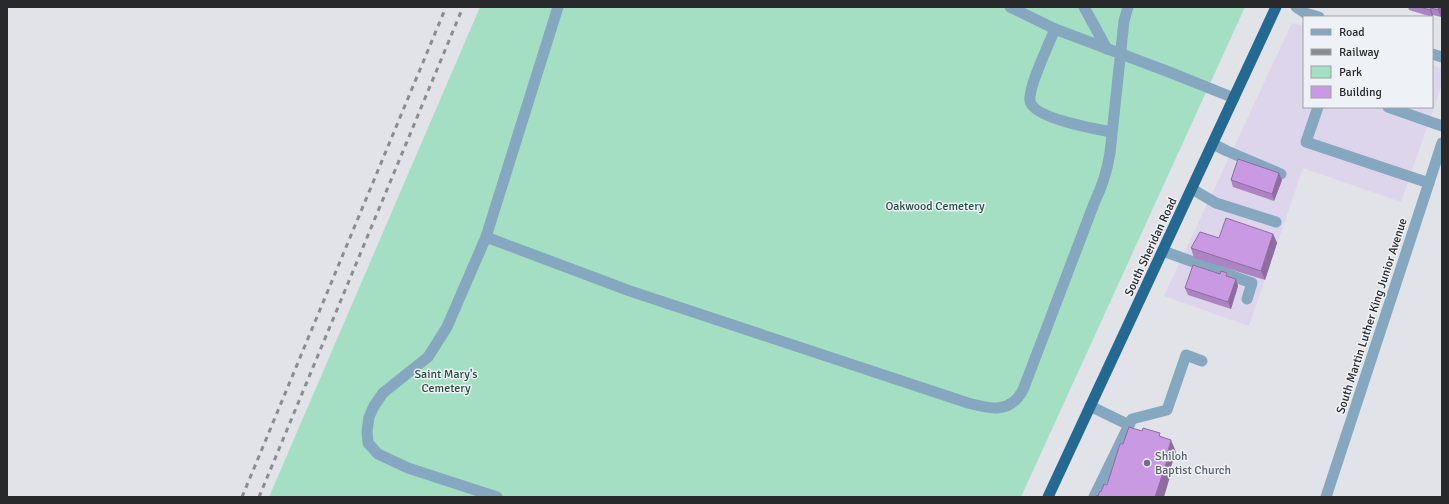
<svg xmlns="http://www.w3.org/2000/svg" width="1449" height="504" font-family="Signika,sans-serif">
  <rect width="100%" height="100%" fill="#e1e3e9"/>
  <!-- commercial -->
  <polygon fill="#ddd5eb" points="1292,23 1304,26 1304,107 1432,107 1432,65 1442,68 1442,84 1401,202 1303,168 1249,326 1164,296"/>
  <!-- green -->
  <polygon fill="#a4dfc3" points="480,7 1245,7 1021,497 269,497"/>
  <g fill="none" stroke-linecap="round" stroke-linejoin="round">
    <!-- service -->
    <g stroke="#85a7c0" stroke-width="11">
      <polyline points="1010,7 1055,29 1169,72 1234,98"/>
      <polyline points="1084,7 1107,49"/>
      <path d="M1055,29C1049,44 1028,87 1030,101C1033,118 1096,129 1111,132"/>
      <polyline points="1318,107 1306,142 1429,183"/>
      <polyline points="1388,107 1442,126"/>
      <polyline points="1213,144 1227,151 1281,174"/>
      <polyline points="1192,189 1216,203 1276,222"/>
      <path d="M486,237L630,291L968,403C990,409 1010,414 1023,390L1095,201C1103,185 1107,171 1110,153L1124,21L1128,7"/>
      <polyline points="1163,251 1252,283 1247,299"/>
      <polyline points="1090,406 1129,425"/>
      <polyline points="497,497 408,468 378,454 368,443 367,432 369,417 374,406 383,393 428,357 447,327 486,237 558,7"/>
      <polyline points="1094,497 1132,419 1167,410 1186,355 1202,361"/>
    </g>
    <!-- minor -->
    <g stroke="#85a7c0" stroke-width="11">
      <polyline points="1296,7 1305,13 1319,17"/>
      <polyline points="1432,54 1442,57"/>
      <polyline points="1326,497 1442,143"/>
    </g>
    <!-- trunk -->
    <polyline stroke="#246992" stroke-width="11" points="1048,497 1276,7"/>
    <!-- rail -->
    <g stroke="#8b8c91" stroke-width="3" stroke-dasharray="5 5" stroke-linecap="butt">
      <polyline points="242,497 446,7"/>
      <polyline points="259,497 463,7"/>
    </g>
  </g>
  <!-- wall -->
  <g fill="#ad84c3">
    <polygon points="1408,7 1442,7 1441,17 1433,15 1432,17 1409,10"/>
    <polygon points="1231,180 1282,180 1274,201 1233,187"/>
    <polygon points="1273,234 1277,243 1265,280 1194,258 1191,248 1219,238"/>
    <polygon points="1220,274 1236,279 1238,286 1231,309 1188,295 1185,288"/>
  </g>
  <!-- shaded-wall -->
  <g fill="#8d6c9f">
    <polygon points="1439,7 1442,7 1442,13 1441,17 1438,10"/>
    <polygon points="1431,8 1433,15 1432,17 1430,10"/>
    <polygon points="1279,173 1282,180 1274,201 1272,194"/>
    <polygon points="1273,234 1277,243 1265,280 1261,271"/>
    <polygon points="1236,279 1238,286 1231,309 1228,302"/>
    <polygon points="1171,440 1176,452 1171,467 1172,470 1164,497 1155,497 1166,458"/>
  </g>
  <!-- building -->
  <g fill="#c99ae3" stroke="#8d6c9f">
    <polygon points="1419,7 1439,7 1438,10 1431,8 1430,10"/>
    <polygon points="1238,159 1279,173 1272,194 1231,180"/>
    <polygon points="1226,218 1273,234 1261,271 1191,248 1200,232 1219,238"/>
    <polygon points="1193,265 1220,274 1221,271 1227,273 1226,276 1236,279 1228,302 1185,288"/>
    <polygon points="1129,427 1142,431 1143,428 1160,433 1159,436 1171,440 1166,458 1168,458 1155,497 1096,497 1097,495 1098,496 1100,491 1101,492 1104,484 1107,485 1120,444 1123,444"/>
  </g>
  <!-- markers -->
  <circle fill="#6b7280" stroke="#eef1f6" stroke-width="1.5" cx="1147" cy="463" r="4"/>
  <g text-anchor="middle" dominant-baseline="central" stroke-width="3" stroke-linejoin="round" paint-order="stroke">
    <!-- park labels -->
    <g font-size="12" fill="#25513e" stroke="#eef1f6">
      <text x="935" y="206">Oakwood Cemetery</text>
      <text x="446" y="374">Saint Mary's<tspan x="446" dy="14">Cemetery</tspan></text>
    </g>
    <!-- street labels -->
    <g font-size="12" fill="#28292b" stroke="#eef1f6">
      <text transform="translate(1151 247) rotate(-65)">South Sheridan Road</text>
      <text transform="translate(1372 316) rotate(-72)">South Martin Luther King Junior Avenue</text>
    </g>
    <!-- worship labels -->
    <g font-size="12" fill="#5b616d" stroke="#eef1f6" text-anchor="start">
      <text x="1155" y="456">Shiloh<tspan x="1155" dy="14">Baptist Church</tspan></text>
    </g>
  </g>
  <!-- border -->
  <rect width="1449" height="504" fill="none" stroke="#28292b" stroke-width="16"/>
  <!-- legend -->
  <rect x="1303" y="16" width="130" height="92" fill="#eef1f6" stroke="#9fa1a5"/>
  <rect x="1311" y="29" width="20" height="6" fill="#85a7c0" stroke="#9fa1a5"/>
  <text x="1339" y="36" font-size="12" fill="#28292b">Road</text>
  <rect x="1311" y="49" width="20" height="6" fill="#8b8c91" stroke="#9fa1a5"/>
  <text x="1339" y="56" font-size="12" fill="#28292b">Railway</text>
  <rect x="1311" y="66" width="20" height="12" fill="#a4dfc3" stroke="#9fa1a5"/>
  <text x="1339" y="76" font-size="12" fill="#28292b">Park</text>
  <rect x="1311" y="86" width="20" height="12" fill="#c99ae3" stroke="#9fa1a5"/>
  <text x="1339" y="96" font-size="12" fill="#28292b">Building</text>
</svg>
